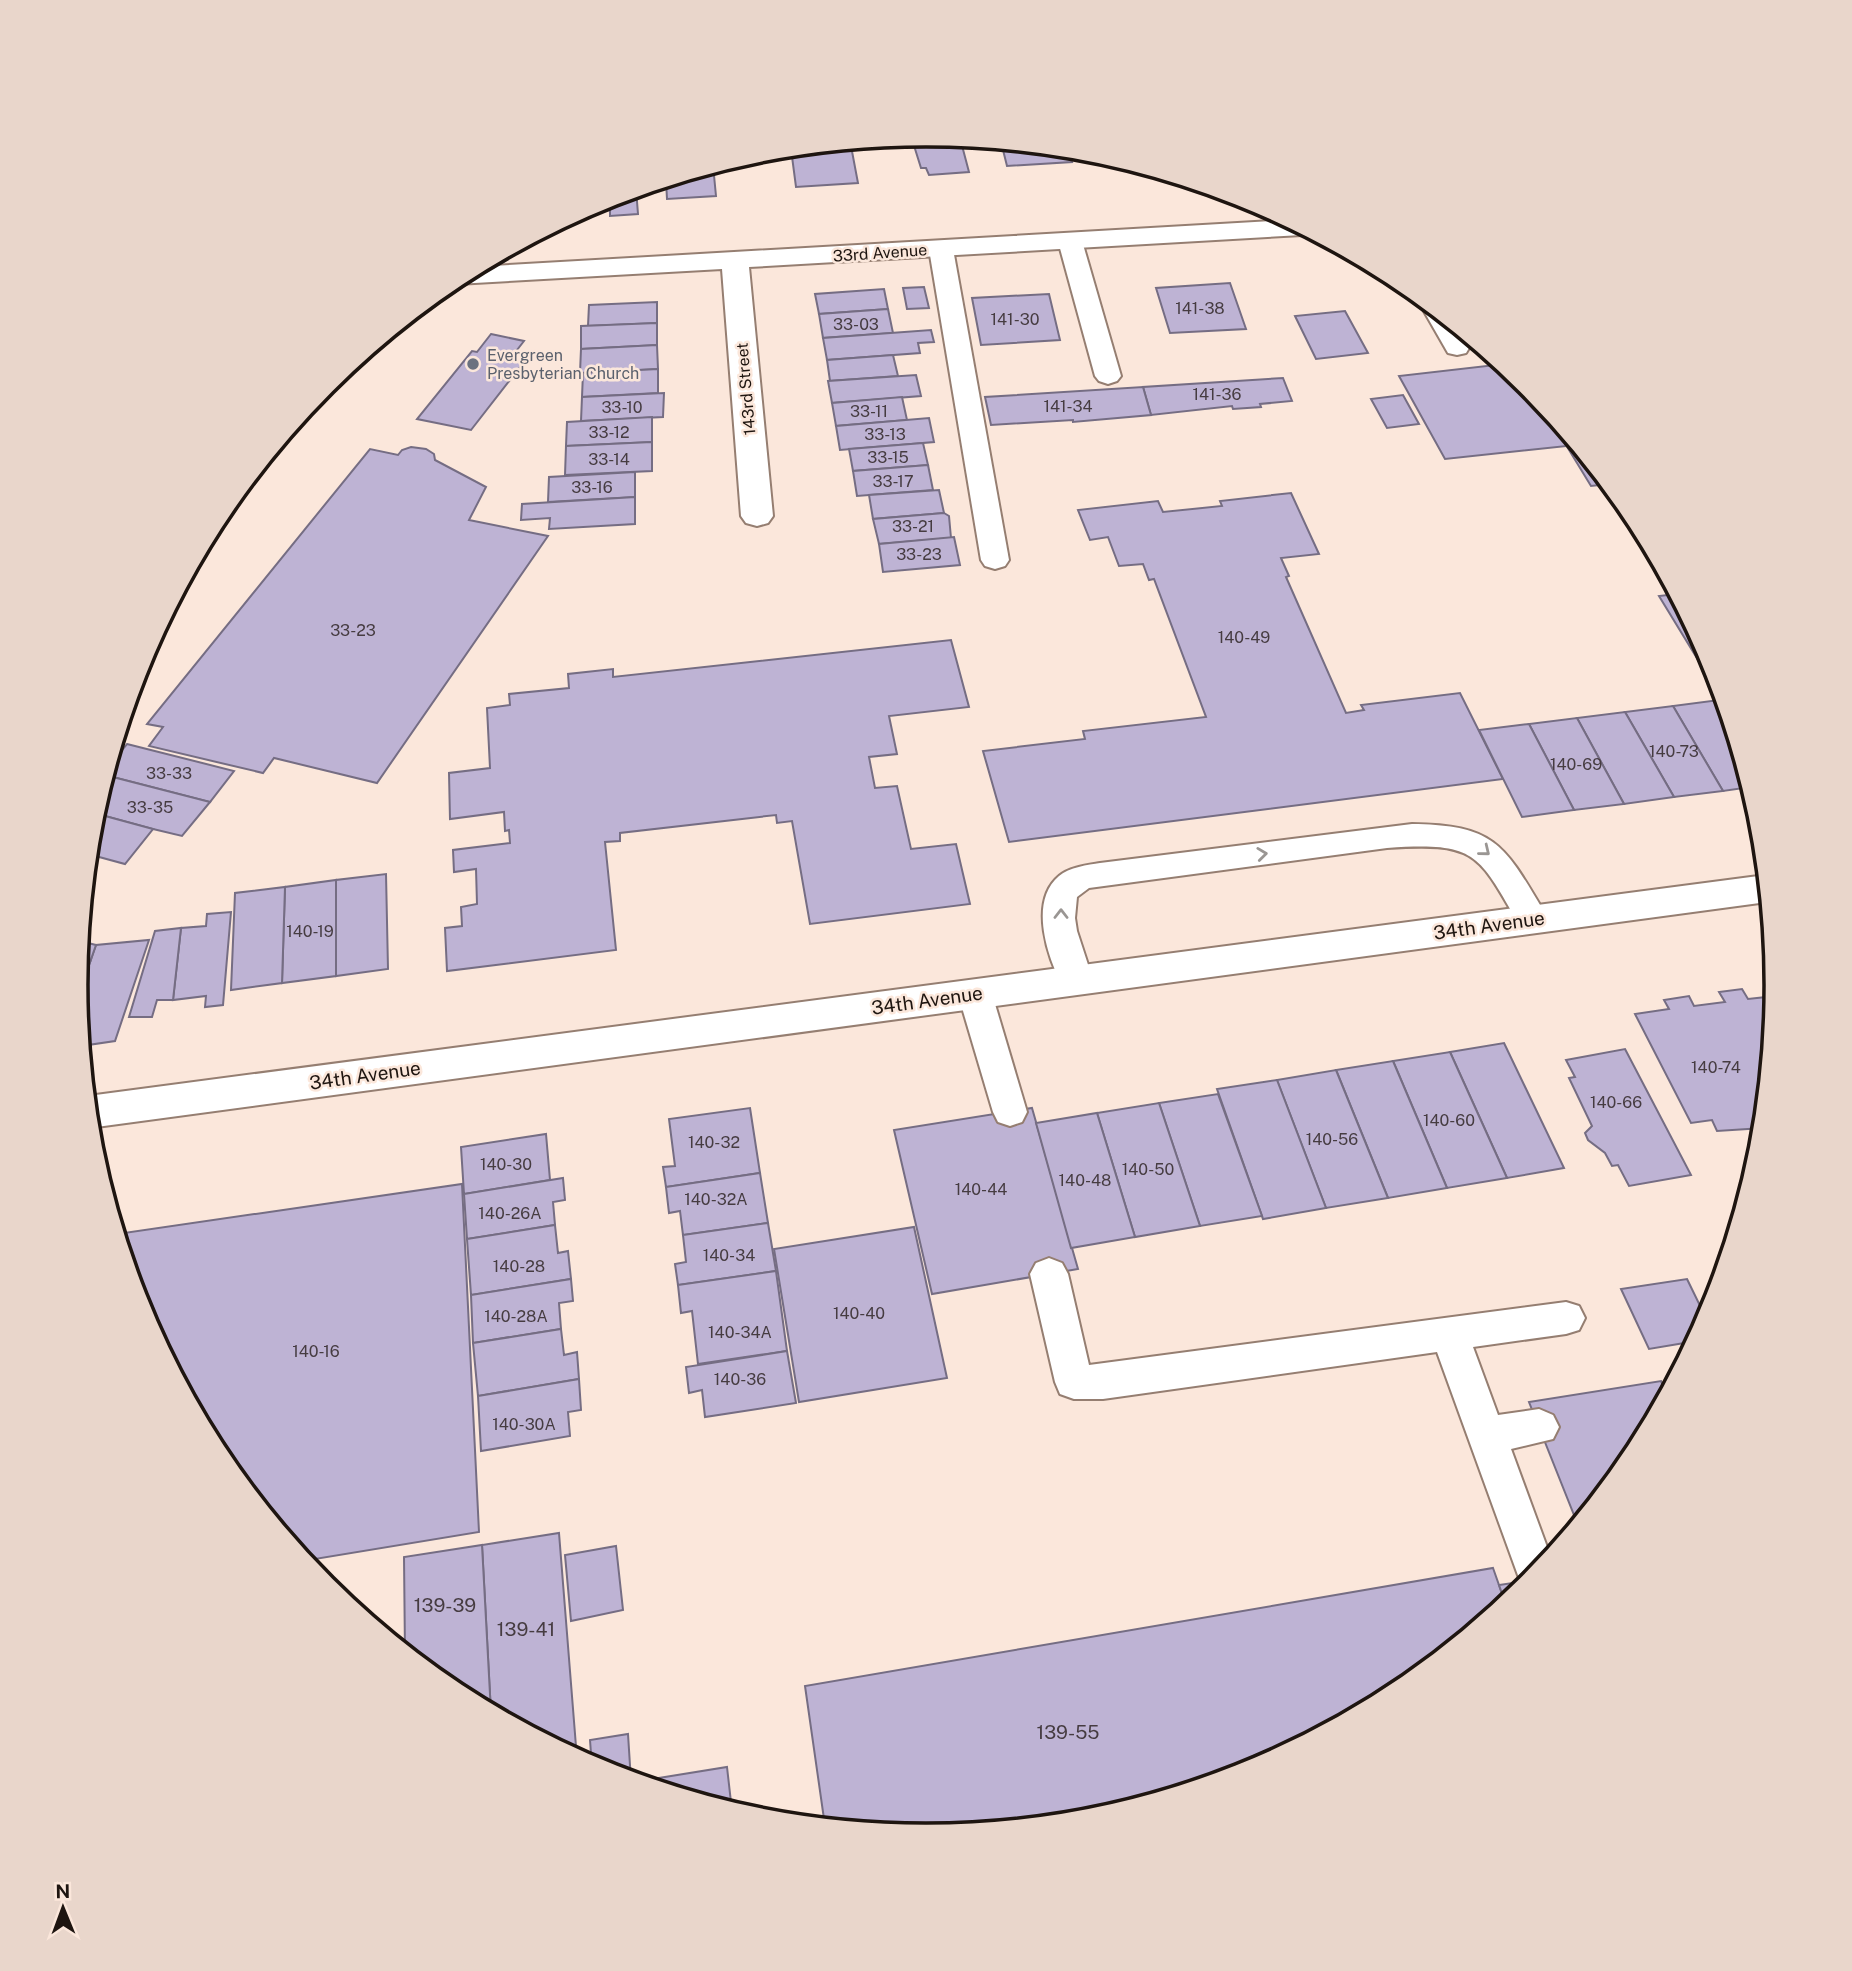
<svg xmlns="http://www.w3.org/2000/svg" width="1852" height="1971" font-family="'Public Sans',sans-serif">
  <rect width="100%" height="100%" fill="#fbe7db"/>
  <!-- building -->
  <g fill="#beb3d4" stroke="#756d83" stroke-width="2">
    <polygon points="926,135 960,138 969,172 929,175 926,168 921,168 911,136"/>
    <polygon points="1001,142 1072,149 1068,150 1072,162 1007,166"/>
    <polygon points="851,146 858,183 796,187 791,149"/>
    <polygon points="713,165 716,196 667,199 666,180"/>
    <polygon points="636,189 638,214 610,216 610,210 576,213 601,199"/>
    <polygon points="1230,283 1246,329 1170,333 1156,288"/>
    <polygon points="924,287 929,308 907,309 903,288"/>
    <polygon points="884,289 888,309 819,314 815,294"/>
    <polygon points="1049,294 1060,340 981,345 972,298"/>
    <polygon points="657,302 657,323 588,326 589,305"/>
    <polygon points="888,309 893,333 823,338 819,314"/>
    <polygon points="1345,311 1368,353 1316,359 1295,316"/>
    <polygon points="657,323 657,345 581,349 581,326"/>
    <polygon points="931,330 934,342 918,343 920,353 827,360 823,338"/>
    <polygon points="491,334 524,341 510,359 524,362 471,430 417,419 472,351 477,352"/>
    <polygon points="657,345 658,369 580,373 581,349"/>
    <polygon points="893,355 898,376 830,381 827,360"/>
    <polygon points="1504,364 1531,388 1567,446 1445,459 1399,376"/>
    <polygon points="658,369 658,393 582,397 583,373"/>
    <polygon points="916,375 921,396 832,403 828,381"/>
    <polygon points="1283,378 1292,401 1260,404 1261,407 1233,409 1232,406 1151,415 1143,387"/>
    <polygon points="1143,387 1151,415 1073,422 1073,420 991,425 985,397"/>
    <polygon points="664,393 663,417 581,421 582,397"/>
    <polygon points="1403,395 1419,424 1387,428 1371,399"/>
    <polygon points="902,397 907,420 836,426 832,403"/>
    <polygon points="1548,408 1609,484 1591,486 1544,409"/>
    <polygon points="652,417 652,442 566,446 567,422"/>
    <polygon points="929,418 934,442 840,450 836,426"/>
    <polygon points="652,442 652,471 565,475 566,446"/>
    <polygon points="923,443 928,465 853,471 849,449"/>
    <polygon points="411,447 426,449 434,454 435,460 486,487 469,520 548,536 377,783 274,758 263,773 149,746 163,727 147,724 370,449 398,455 402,450"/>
    <polygon points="928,465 933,490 857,496 853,471"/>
    <polygon points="635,472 635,497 548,502 549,477"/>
    <polygon points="939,490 944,513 873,519 869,495"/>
    <polygon points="1291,493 1319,554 1281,558 1289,576 1286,577 1346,713 1364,710 1361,705 1460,693 1503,779 1009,842 983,751 1085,739 1083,731 1206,717 1154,579 1149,580 1143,564 1119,566 1108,537 1090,540 1078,510 1158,501 1163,512 1222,506 1220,501"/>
    <polygon points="635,497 635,524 549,529 550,518 521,520 522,504"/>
    <polygon points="944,513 949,516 951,538 879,544 873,519"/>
    <polygon points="954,537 960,565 883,572 879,544"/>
    <polygon points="1676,594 1712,660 1721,691 1717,691 1659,596"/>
    <polygon points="951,640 969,707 889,716 897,754 869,757 875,788 897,786 911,849 956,844 970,904 810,924 792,821 777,823 776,815 620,833 620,841 605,842 616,950 447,971 445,928 462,926 461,907 477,904 476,869 454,872 453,850 510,843 509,830 505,831 504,812 450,819 449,773 490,768 487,708 510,705 509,694 569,688 568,674 613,669 613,677"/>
    <polygon points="1719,700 1729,716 1751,787 1723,791 1673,706"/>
    <polygon points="1673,706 1723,791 1674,797 1625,712"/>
    <polygon points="1625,712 1674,797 1624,804 1577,718"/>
    <polygon points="1577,718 1624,804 1574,810 1529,724"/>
    <polygon points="1529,724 1574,810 1522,817 1479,730"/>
    <polygon points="127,744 234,771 210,802 105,775 108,767"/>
    <polygon points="105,775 210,802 182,836 153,829 94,813"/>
    <polygon points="94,813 153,829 125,864 88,854"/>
    <polygon points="386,874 388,969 336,976 336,880"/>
    <polygon points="336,880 336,976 282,983 285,887"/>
    <polygon points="285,887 282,983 231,990 235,893"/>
    <polygon points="231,912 223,1005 205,1007 206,996 173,1000 181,928 206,926 207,914"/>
    <polygon points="181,928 173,1000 157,1000 152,1017 129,1017 155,931"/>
    <polygon points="149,940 115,1041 81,1046 77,1000 96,945"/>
    <polygon points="80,941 96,945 90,962 77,971"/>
    <polygon points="90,962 77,1000 77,971"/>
    <polygon points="1742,989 1748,999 1776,996 1763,1128 1717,1131 1712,1120 1691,1123 1635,1014 1669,1009 1664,1000 1689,996 1694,1006 1725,1002 1719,992"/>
    <polygon points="1504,1043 1564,1168 1507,1178 1450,1052"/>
    <polygon points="1625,1049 1691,1175 1629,1186 1618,1165 1612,1166 1605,1153 1588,1140 1585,1133 1592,1126 1569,1078 1575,1077 1566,1060"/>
    <polygon points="1450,1052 1507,1178 1447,1188 1393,1061"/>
    <polygon points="1393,1061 1447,1188 1388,1198 1336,1070"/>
    <polygon points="1336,1070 1388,1198 1326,1208 1277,1080"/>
    <polygon points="1277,1080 1326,1208 1263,1219 1217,1089"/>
    <polygon points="1218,1094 1262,1216 1200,1226 1159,1103"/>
    <polygon points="1159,1103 1200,1226 1135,1237 1097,1113"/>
    <polygon points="750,1108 760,1173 666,1187 663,1167 675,1166 669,1119"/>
    <polygon points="1032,1108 1078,1269 932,1294 894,1130"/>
    <polygon points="1097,1113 1135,1237 1071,1248 1036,1123"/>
    <polygon points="546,1134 550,1180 464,1194 461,1147"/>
    <polygon points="760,1173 768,1223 683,1235 680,1211 669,1213 666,1187"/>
    <polygon points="563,1178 565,1200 553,1202 555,1225 467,1239 464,1194"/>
    <polygon points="462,1184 479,1532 303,1561 218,1458 140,1311 117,1234"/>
    <polygon points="768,1223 776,1271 678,1285 675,1264 686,1262 683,1235"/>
    <polygon points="555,1225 558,1253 568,1251 571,1279 471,1295 467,1239"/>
    <polygon points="914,1227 947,1378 799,1402 774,1249"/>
    <polygon points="776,1271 787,1351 698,1364 692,1311 681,1313 678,1285"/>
    <polygon points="571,1279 573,1301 559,1303 561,1329 473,1343 471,1295"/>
    <polygon points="1687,1279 1707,1320 1696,1341 1649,1349 1621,1289"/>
    <polygon points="561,1329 564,1355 577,1352 579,1379 478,1396 473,1343"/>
    <polygon points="787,1351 796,1403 705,1417 702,1390 689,1393 686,1367"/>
    <polygon points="579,1379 581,1410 568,1412 570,1436 481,1451 478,1396"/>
    <polygon points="1661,1381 1667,1395 1633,1458 1578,1525 1529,1402"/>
    <polygon points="559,1533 577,1759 491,1713 482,1545"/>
    <polygon points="482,1545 491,1713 453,1693 405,1654 404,1557"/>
    <polygon points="616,1546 623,1610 571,1621 565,1555"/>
    <polygon points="1493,1568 1506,1605 1398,1693 1251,1772 1092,1820 926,1836 825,1826 805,1686"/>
    <polygon points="1533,1580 1527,1587 1506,1605 1499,1585"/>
    <polygon points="628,1734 631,1781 592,1767 590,1740"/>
    <polygon points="727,1767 732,1811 634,1782"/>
  </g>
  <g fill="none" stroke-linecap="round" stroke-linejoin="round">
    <defs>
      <g id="service">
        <polygon points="1070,234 1078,236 1082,241 1121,376 1117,381 1108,384 1099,381 1095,376 1058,241 1062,236"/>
        <polygon points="941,242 949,244 953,249 1009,560 1005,566 995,569 985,566 981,560 929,249 933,244"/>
        <polygon points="1426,300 1457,326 1469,348 1466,353 1457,355 1448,353 1421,306"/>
        <path d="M1412,824C1494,825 1504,844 1543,910L1548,919L1543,928L1532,931L1521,928C1478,853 1477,842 1387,848L1089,888L1077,897L1075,918L1077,931L1093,980L1088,989L1076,993L1064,989C1048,959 1028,902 1059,876C1069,867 1088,865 1100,863Z"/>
        <polygon points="975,981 987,985 992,994 1027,1112 1022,1122 1010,1126 998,1122 993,1112 958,994 963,985"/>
        <polygon points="1049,1258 1062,1263 1068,1274 1089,1365 1566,1302 1579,1306 1585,1318 1579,1330 1566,1334 1473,1347 1498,1415 1539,1409 1553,1415 1559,1427 1553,1439 1511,1449 1551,1558 1527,1587 1523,1589 1437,1352 1103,1399 1074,1399 1060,1394 1055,1382 1030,1274 1036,1263"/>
      </g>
      <g id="minor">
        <polygon points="1289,220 1312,232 1302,235 749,267 773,516 768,523 757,526 746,523 741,516 722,269 457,284 448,282 475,267"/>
        <polygon points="1766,875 1767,902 89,1128 88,1096"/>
      </g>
    </defs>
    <!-- service casing -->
    <use href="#service" stroke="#957e71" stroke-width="4"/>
    <!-- minor casing -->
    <use href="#minor" stroke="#957e71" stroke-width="4"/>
    <!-- service -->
    <use href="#service" fill="#fff" fill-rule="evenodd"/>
    <!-- minor -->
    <use href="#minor" fill="#fff" fill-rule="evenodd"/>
  </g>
  <!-- one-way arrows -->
  <defs><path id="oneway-chevron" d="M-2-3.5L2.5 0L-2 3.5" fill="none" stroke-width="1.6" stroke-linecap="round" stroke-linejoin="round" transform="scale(1.75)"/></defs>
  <g stroke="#9a9693">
    <use href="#oneway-chevron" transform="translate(1485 851) rotate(39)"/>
    <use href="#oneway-chevron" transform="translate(1262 854) rotate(-7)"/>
    <use href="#oneway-chevron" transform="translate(1061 914) rotate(-90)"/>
  </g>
  <!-- markers -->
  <circle fill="#6b7280" stroke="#fbe7db" stroke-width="2.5" cx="473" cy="364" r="7"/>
  <g text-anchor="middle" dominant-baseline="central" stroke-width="5" stroke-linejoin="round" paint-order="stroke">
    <!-- far-street labels -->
    <g font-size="16" fill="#1e1510" stroke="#fbe7db">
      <text transform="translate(880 253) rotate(-4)">33rd Avenue</text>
      <text transform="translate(746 389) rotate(-95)">143rd Street</text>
    </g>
    <!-- number labels -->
    <g font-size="16" fill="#463c41">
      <text x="1200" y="308">141-38</text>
      <text x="1015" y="319">141-30</text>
      <text x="856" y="324">33-03</text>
      <text x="1217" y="394">141-36</text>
      <text x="1068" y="406">141-34</text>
      <text x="622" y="407">33-10</text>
      <text x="869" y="411">33-11</text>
      <text x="609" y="432">33-12</text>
      <text x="885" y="434">33-13</text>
      <text x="888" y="457">33-15</text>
      <text x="609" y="459">33-14</text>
      <text x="893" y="481">33-17</text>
      <text x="592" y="487">33-16</text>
      <text x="913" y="526">33-21</text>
      <text x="919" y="554">33-23</text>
      <text x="353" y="630">33-23</text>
      <text x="1244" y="637">140-49</text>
      <text x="1674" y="751">140-73</text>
      <text x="1576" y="764">140-69</text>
      <text x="169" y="773">33-33</text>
      <text x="150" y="807">33-35</text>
      <text x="310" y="931">140-19</text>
      <text x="1716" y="1067">140-74</text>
      <text x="1616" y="1102">140-66</text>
      <text x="1449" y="1120">140-60</text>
      <text x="1332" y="1139">140-56</text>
      <text x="714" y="1142">140-32</text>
      <text x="506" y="1164">140-30</text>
      <text x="1148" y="1169">140-50</text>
      <text x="1085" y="1180">140-48</text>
      <text x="981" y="1189">140-44</text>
      <text x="716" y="1199">140-32A</text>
      <text x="510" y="1213">140-26A</text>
      <text x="729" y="1255">140-34</text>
      <text x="519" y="1266">140-28</text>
      <text x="859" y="1313">140-40</text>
      <text x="516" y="1316">140-28A</text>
      <text x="740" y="1332">140-34A</text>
      <text x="316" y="1351">140-16</text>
      <text x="740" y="1379">140-36</text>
      <text x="524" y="1424">140-30A</text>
    </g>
    <!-- far-worship labels -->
    <g font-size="16" fill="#5b616d" stroke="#fbe7db" text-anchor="start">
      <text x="487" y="355">Evergreen<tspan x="487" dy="18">Presbyterian Church</tspan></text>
    </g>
    <!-- street labels -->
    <g font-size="19" fill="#1e1510" stroke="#fbe7db">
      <text transform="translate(1489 925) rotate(-8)">34th Avenue</text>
      <text transform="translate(927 1000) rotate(-8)">34th Avenue</text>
      <text transform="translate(365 1075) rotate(-8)">34th Avenue</text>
    </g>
    <!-- near-number labels -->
    <g font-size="19" fill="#463c41">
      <text x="445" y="1605">139-39</text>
      <text x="526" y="1629">139-41</text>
      <text x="1068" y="1732">139-55</text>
    </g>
  </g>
  <!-- crop -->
  <path d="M0 0H1852V1971H0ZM88 985a838 838 0 1 1 1676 0a838 838 0 1 1-1676 0Z" fill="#e9d6cb" fill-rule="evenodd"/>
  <path fill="none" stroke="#1e1510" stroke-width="3.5" d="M88 985a838 838 0 1 1 1676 0a838 838 0 1 1-1676 0Z"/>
  <!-- north arrow -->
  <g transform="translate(63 1908) rotate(359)" stroke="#fbe7db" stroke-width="5" paint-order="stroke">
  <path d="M0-5L12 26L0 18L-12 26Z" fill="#1e1510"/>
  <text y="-10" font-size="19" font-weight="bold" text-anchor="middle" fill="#1e1510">N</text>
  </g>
</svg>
